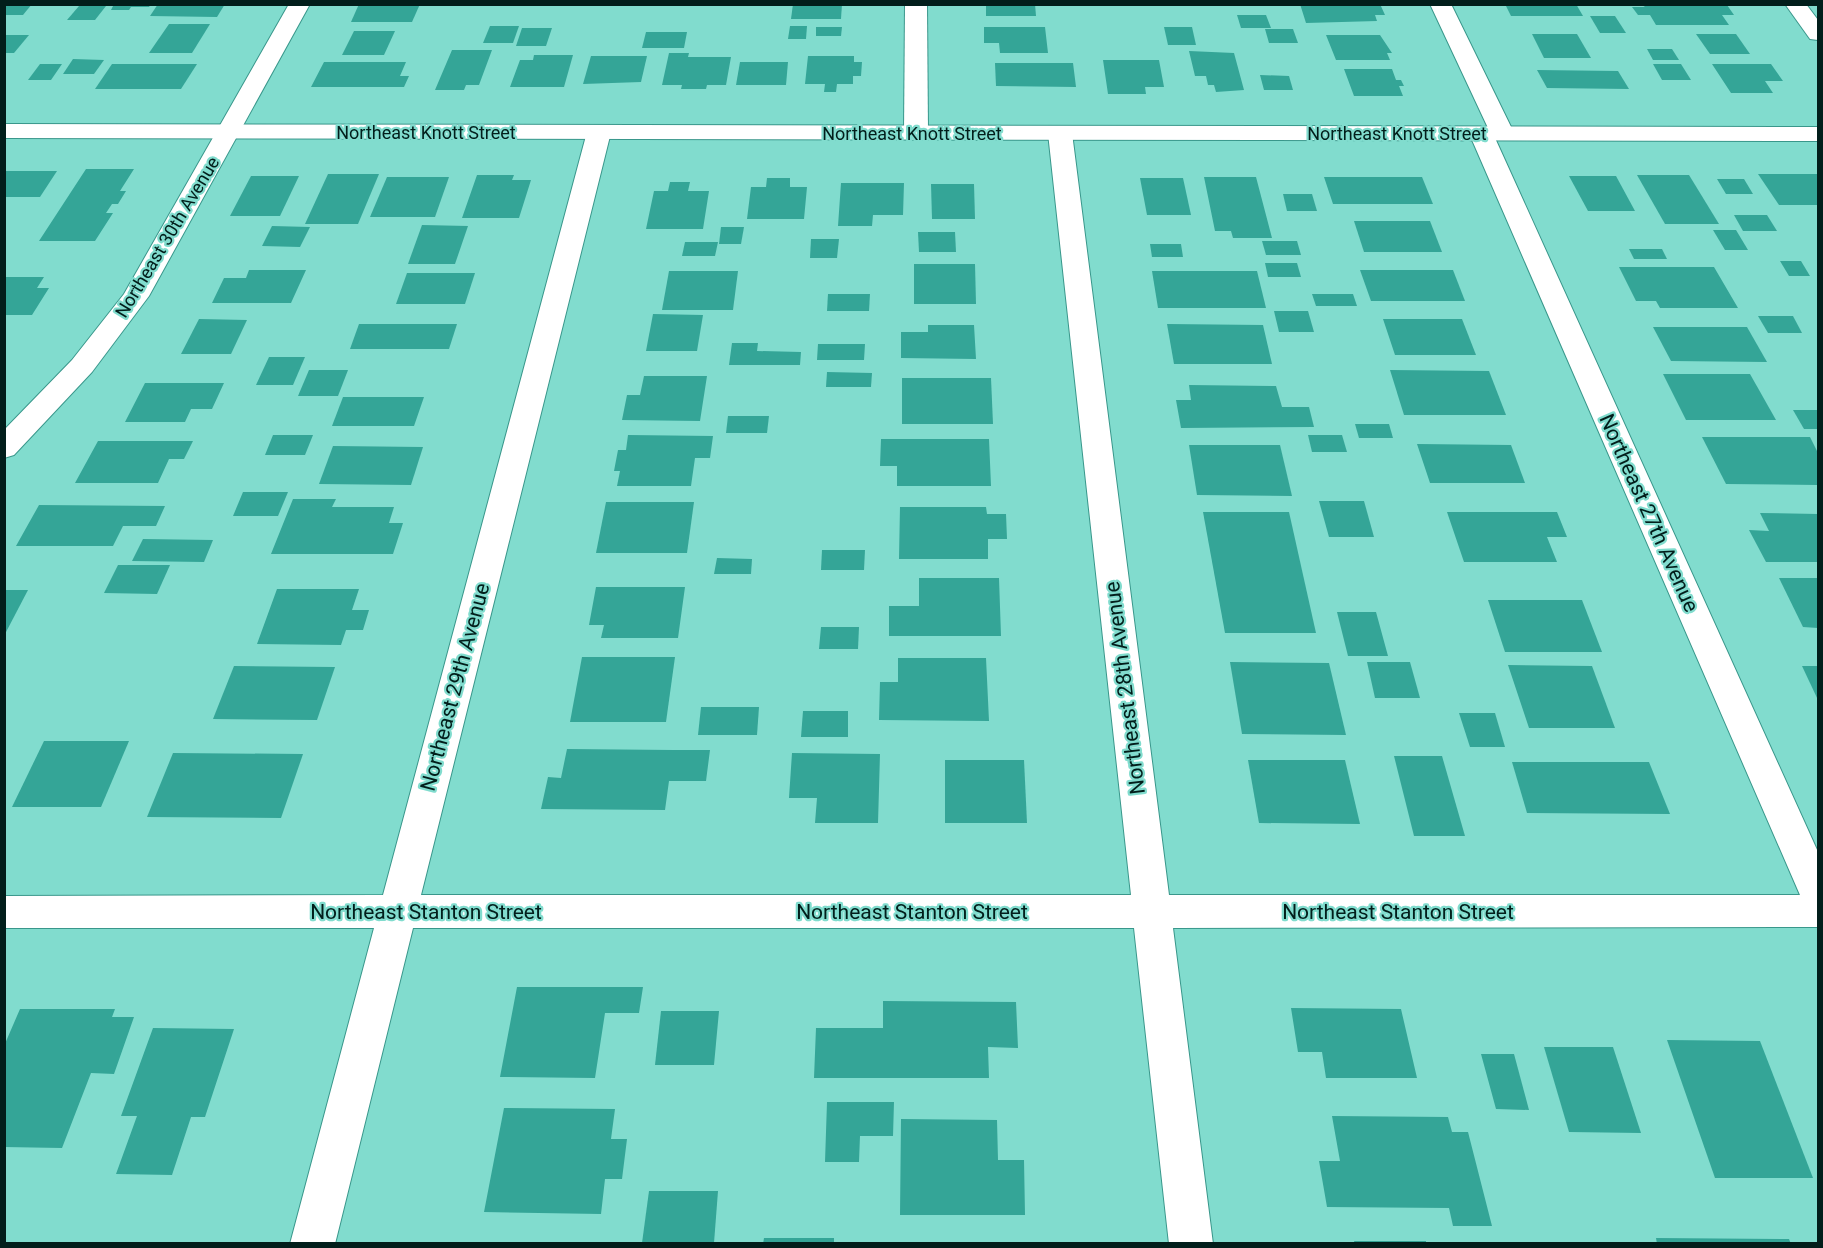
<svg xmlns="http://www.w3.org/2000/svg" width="1823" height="1248" font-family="Roboto,sans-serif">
  <rect width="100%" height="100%" fill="#81dcce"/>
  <!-- building -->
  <g fill="#34a597">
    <polygon points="4,4 32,4 23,15 4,15"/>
    <polygon points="114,4 151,4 149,7 131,7 129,10 111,10"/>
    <polygon points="158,4 225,4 217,17 150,16"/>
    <polygon points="359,4 420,4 412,22 351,22"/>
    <polygon points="793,4 842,4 841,19 791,19"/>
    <polygon points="986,4 1035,4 1036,16 986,16"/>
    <polygon points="1300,4 1380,4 1385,15 1375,15 1377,21 1306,23"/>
    <polygon points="1505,4 1576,4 1583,16 1511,16"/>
    <polygon points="1642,5 1727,5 1734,15 1722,15 1729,25 1656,25 1650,15 1638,15 1632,7 1645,7"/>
    <polygon points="79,6 106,6 95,20 67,20"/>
    <polygon points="1237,15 1266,15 1271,28 1241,28"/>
    <polygon points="1590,16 1615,16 1626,33 1600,33"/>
    <polygon points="169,24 210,24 192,53 149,53"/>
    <polygon points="490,26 519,26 513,43 483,43"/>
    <polygon points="790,26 807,26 806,39 788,39"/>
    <polygon points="816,27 842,27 841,36 816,36"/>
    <polygon points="984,27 1045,27 1048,53 1000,53 999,43 984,43"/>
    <polygon points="1164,27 1192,27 1196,45 1168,45"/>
    <polygon points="522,28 552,28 546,46 516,46"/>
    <polygon points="1265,29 1293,29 1298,43 1269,43"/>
    <polygon points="354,31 395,31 384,55 342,55"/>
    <polygon points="646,32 687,32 684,48 642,48"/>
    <polygon points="1532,34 1577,34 1591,58 1544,58"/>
    <polygon points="1696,34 1736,34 1750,54 1710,54"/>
    <polygon points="4,35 29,35 14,53 4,53"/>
    <polygon points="1326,35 1380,35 1392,53 1387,53 1390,60 1336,60"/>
    <polygon points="1647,49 1672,49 1679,60 1653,60"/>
    <polygon points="452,50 492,50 479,85 466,85 464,90 435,90"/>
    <polygon points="1189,51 1234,53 1244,90 1216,92 1214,85 1208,85 1206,76 1195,76"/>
    <polygon points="669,53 689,53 688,57 731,57 726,85 707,85 706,89 681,89 682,85 662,85"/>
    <polygon points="534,55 573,55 564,87 510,87 520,60 533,60"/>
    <polygon points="591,56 647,56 641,82 583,84"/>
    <polygon points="808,56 854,56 854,62 862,62 861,76 853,76 853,84 837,84 836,92 824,92 825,84 805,84"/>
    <polygon points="73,59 104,60 94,74 63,74"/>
    <polygon points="1103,60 1159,60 1164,87 1145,87 1146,94 1108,94"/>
    <polygon points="324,62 406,62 400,76 409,76 404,87 311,87"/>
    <polygon points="740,62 788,62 786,85 736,85"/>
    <polygon points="995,63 1073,63 1076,87 996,86"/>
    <polygon points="40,64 62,64 51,80 28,80"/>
    <polygon points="112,64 197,64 181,89 95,89"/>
    <polygon points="1653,64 1681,64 1691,80 1662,80"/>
    <polygon points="1712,64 1771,64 1783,81 1765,81 1773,93 1731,93"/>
    <polygon points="1344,69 1392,69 1396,80 1401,80 1404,86 1399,86 1403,96 1354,96"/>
    <polygon points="1537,70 1618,71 1629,89 1547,88"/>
    <polygon points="1260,75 1289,76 1293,90 1264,90"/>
    <polygon points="86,169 134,169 120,191 126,191 118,204 112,204 106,213 113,213 95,241 39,241"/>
    <polygon points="4,171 57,171 40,197 4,197"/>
    <polygon points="328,174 379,174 358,224 305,224"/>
    <polygon points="1758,174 1818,174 1818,205 1779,205"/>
    <polygon points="477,175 514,175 512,180 531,180 519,218 462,218"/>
    <polygon points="1637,175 1689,175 1719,224 1665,224"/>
    <polygon points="251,176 299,176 280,216 230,216"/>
    <polygon points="1569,176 1616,176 1635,211 1588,211"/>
    <polygon points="387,177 449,177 435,217 370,217"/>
    <polygon points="1204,177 1256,177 1272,238 1233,238 1231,231 1215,231"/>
    <polygon points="1324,177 1422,177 1433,204 1333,204"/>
    <polygon points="767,178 790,178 790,187 807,187 804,219 747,219 751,187 766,187"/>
    <polygon points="1140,178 1183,178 1191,215 1147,215"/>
    <polygon points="1717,179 1744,179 1753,194 1726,194"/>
    <polygon points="670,182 690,182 688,191 709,191 703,229 646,229 654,191 668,191"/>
    <polygon points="841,183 904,183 903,215 873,215 872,226 838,226"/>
    <polygon points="931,184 974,184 975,219 932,219"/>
    <polygon points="1283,194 1312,194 1317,211 1287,211"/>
    <polygon points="1734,215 1767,215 1777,231 1743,231"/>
    <polygon points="1354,221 1430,221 1442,252 1364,252"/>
    <polygon points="422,225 468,226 455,264 408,264"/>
    <polygon points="272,226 310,227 300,247 262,246"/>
    <polygon points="721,227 744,227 741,244 719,244"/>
    <polygon points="1713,230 1736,230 1748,250 1725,250"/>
    <polygon points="918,232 955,232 956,252 919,252"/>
    <polygon points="811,239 839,239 837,258 810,258"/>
    <polygon points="1262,241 1297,241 1301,255 1266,255"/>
    <polygon points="685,242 718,242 715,256 682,256"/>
    <polygon points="1150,244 1181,244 1183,257 1152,257"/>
    <polygon points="1629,249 1662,249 1667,259 1634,259"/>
    <polygon points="1780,261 1801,261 1810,276 1789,276"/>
    <polygon points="1265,263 1297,263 1301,277 1268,277"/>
    <polygon points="914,264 975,264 976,304 914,304"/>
    <polygon points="1619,267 1714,267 1738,308 1660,308 1656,301 1636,301"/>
    <polygon points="249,270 306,270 291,303 212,303 224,278 246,278"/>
    <polygon points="1360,270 1453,270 1465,301 1371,301"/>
    <polygon points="669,271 738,271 733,310 662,310"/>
    <polygon points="1152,271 1257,271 1266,308 1158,308"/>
    <polygon points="407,273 475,273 465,304 396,304"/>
    <polygon points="4,277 44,277 37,288 49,288 32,315 4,315"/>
    <polygon points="828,294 870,294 869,311 827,311"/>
    <polygon points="1312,294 1353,294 1357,306 1316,306"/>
    <polygon points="1274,311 1308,311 1314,332 1279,332"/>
    <polygon points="653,314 703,315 697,351 646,351"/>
    <polygon points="1758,316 1793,316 1802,333 1768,333"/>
    <polygon points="199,319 247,320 231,354 181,354"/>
    <polygon points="1383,319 1462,319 1476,355 1395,355"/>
    <polygon points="359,324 457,324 449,349 350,349"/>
    <polygon points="1167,324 1263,325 1272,364 1174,364"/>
    <polygon points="928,325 974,325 976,359 901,358 901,332 928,332"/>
    <polygon points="1653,327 1747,327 1767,362 1671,361"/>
    <polygon points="732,343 758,343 757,351 801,352 800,365 729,365"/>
    <polygon points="818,344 865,344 864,360 817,360"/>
    <polygon points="269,357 305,357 293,385 256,385"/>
    <polygon points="309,370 348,370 338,396 298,396"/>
    <polygon points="1390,370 1489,371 1506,415 1404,415"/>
    <polygon points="827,372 872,373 871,387 826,387"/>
    <polygon points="1663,374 1750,374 1776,420 1686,420"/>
    <polygon points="644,376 707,376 700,421 622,420 627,395 640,395"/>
    <polygon points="902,378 991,378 993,424 902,424"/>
    <polygon points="145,383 224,383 212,409 191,409 185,422 125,422"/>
    <polygon points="1189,385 1276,386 1282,407 1309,407 1314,427 1181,428 1176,400 1191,400"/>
    <polygon points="343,397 424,397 414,426 332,426"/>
    <polygon points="1793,410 1818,410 1818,429 1804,429"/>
    <polygon points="728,416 769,416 767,433 726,433"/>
    <polygon points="1355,424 1389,424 1393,438 1359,438"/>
    <polygon points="273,435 313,435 305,455 265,455"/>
    <polygon points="628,435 713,436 710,458 695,458 691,486 617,486 620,471 614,471 618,450 626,450"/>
    <polygon points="1308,435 1342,435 1347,452 1312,452"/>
    <polygon points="1702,437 1810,437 1818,453 1818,485 1726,484"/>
    <polygon points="881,439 989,439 991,486 897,486 897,466 880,466"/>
    <polygon points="98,441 193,441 184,459 169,459 158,483 75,483"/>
    <polygon points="1417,444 1511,445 1525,483 1430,483"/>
    <polygon points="1189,445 1280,445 1292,496 1197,495"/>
    <polygon points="333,446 423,447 411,485 319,484"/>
    <polygon points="243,492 288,492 278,516 233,516"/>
    <polygon points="293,499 336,499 332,507 394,507 389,523 403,523 393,554 271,554"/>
    <polygon points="1319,501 1364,501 1374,537 1329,537"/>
    <polygon points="606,502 694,502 687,553 596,553"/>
    <polygon points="39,505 165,506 156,526 123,526 113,546 16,546"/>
    <polygon points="900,507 986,507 987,514 1006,514 1007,539 988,539 988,559 899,559"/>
    <polygon points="1203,512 1289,512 1316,633 1225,633"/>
    <polygon points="1447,512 1557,512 1567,537 1547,537 1557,562 1464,562"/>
    <polygon points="1760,513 1818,514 1818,562 1766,562 1749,530 1769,531"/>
    <polygon points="143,539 213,540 204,562 132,561"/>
    <polygon points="822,550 865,550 864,570 821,570"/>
    <polygon points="717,558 752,559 751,574 714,574"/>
    <polygon points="118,565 170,565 157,594 104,593"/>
    <polygon points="919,578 999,578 1001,636 889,636 889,606 919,606"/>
    <polygon points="1779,578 1818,578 1818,628 1803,627"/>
    <polygon points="596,587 685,587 678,638 601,638 604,625 589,625"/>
    <polygon points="277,589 359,589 352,610 369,610 363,630 346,630 341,645 257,644"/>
    <polygon points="5,590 28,590 5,634"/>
    <polygon points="1488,600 1582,600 1602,652 1505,652"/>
    <polygon points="1337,612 1376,612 1388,656 1348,656"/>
    <polygon points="821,627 859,627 858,649 819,649"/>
    <polygon points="582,657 675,657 666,722 570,722"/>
    <polygon points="898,658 986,658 989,721 879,720 880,682 898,682"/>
    <polygon points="1230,662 1329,663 1346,735 1242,734"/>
    <polygon points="1367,662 1410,662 1420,698 1375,698"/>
    <polygon points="1508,665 1592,666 1615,728 1529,728"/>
    <polygon points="234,666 335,667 317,720 213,719"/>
    <polygon points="1802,666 1818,666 1818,700"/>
    <polygon points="701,707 759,707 757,735 698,735"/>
    <polygon points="803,711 848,711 848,737 801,737"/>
    <polygon points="1459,713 1495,713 1505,747 1470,747"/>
    <polygon points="44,741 129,741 101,807 12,807"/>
    <polygon points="567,749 673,750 710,750 706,781 669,781 665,810 541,809 548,777 561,778"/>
    <polygon points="173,753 303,754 281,818 147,817"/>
    <polygon points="792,753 880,754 878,823 815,823 817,798 789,798"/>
    <polygon points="1394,756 1442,756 1465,836 1414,836"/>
    <polygon points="945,760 1024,760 1027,823 945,823"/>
    <polygon points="1248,760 1345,760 1360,824 1259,823"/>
    <polygon points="1512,762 1649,762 1670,814 1527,813"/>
    <polygon points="517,987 643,987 639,1013 605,1013 595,1078 500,1077"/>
    <polygon points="883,1001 1016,1002 1018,1048 988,1047 989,1078 814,1078 816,1028 883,1028"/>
    <polygon points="1291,1008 1401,1009 1417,1078 1326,1078 1322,1052 1298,1052"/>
    <polygon points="20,1009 115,1009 112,1017 134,1017 114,1074 91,1073 62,1148 4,1147 4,1046"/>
    <polygon points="661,1011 719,1011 714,1065 655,1065"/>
    <polygon points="153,1028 234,1029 205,1117 191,1117 172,1175 116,1174 137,1116 121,1116"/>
    <polygon points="1667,1040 1760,1041 1813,1178 1715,1178"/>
    <polygon points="1544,1047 1613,1047 1641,1133 1569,1132"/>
    <polygon points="1481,1054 1514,1054 1529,1110 1496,1109"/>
    <polygon points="827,1102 894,1102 893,1136 860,1136 859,1162 825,1162"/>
    <polygon points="504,1108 615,1109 611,1139 627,1139 622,1179 605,1179 601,1214 484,1212"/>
    <polygon points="1332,1116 1448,1117 1452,1132 1468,1132 1492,1226 1453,1226 1449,1208 1327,1207 1319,1161 1340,1161"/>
    <polygon points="901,1119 997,1120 998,1160 1024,1160 1025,1215 900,1215"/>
    <polygon points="649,1191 718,1191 714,1243 642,1243"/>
    <polygon points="764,1238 834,1238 834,1244 763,1244"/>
    <polygon points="1656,1238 1789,1239 1791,1244 1657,1244"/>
    <polygon points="1354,1241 1426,1241 1426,1244 1355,1244"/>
  </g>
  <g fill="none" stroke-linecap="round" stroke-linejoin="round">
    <defs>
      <g id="street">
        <polygon points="289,4 310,4 149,296 92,372 14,455 4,458 4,430 72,360 124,294"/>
        <polygon points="905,4 927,4 928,133 924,138 908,138 904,133"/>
        <polygon points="1430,4 1451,4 1514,133 1510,138 1495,138 1818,852 1818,927 1173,928 1213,1244 1169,1244 1134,928 413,928 335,1244 290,1244 374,928 4,928 4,896 383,895 587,132 591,127 607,127 611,132 421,895 1131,895 1048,133 1052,128 1068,128 1072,133 1169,895 1800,895 1469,133 1473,128 1488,128"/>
        <polygon points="1785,4 1806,4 1818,20 1818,40 1810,39"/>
      </g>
      <polygon id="secondary" points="4,124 1818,127 1818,141 4,138"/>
    </defs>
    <!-- street casing -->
    <use href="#street" stroke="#39978b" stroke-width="2"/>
    <!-- secondary casing -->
    <use href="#secondary" stroke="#39978b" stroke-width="2"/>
    <!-- street -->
    <use href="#street" fill="#fff" fill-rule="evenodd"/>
    <!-- secondary -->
    <use href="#secondary" fill="#fff" fill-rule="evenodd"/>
  </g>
  <g text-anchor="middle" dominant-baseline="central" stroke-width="4.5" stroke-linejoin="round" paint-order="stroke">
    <!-- far-street labels -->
    <g font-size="18" fill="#021e1b" stroke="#81dcce">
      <text x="426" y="132">Northeast Knott Street</text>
      <text x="912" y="133">Northeast Knott Street</text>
      <text x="1397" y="133">Northeast Knott Street</text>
      <text transform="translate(167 237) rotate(-59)">Northeast 30th Avenue</text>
    </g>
    <!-- street labels -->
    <g font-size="21" fill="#021e1b" stroke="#81dcce">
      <text transform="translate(1649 513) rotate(66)">Northeast 27th Avenue</text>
      <text transform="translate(455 687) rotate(-75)">Northeast 29th Avenue</text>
      <text transform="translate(1125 688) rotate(-97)">Northeast 28th Avenue</text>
      <text x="426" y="912">Northeast Stanton Street</text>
      <text x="912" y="912">Northeast Stanton Street</text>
      <text x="1398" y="912">Northeast Stanton Street</text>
    </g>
  </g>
  <!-- border -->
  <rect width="1823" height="1248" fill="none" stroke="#021e1b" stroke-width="12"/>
</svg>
